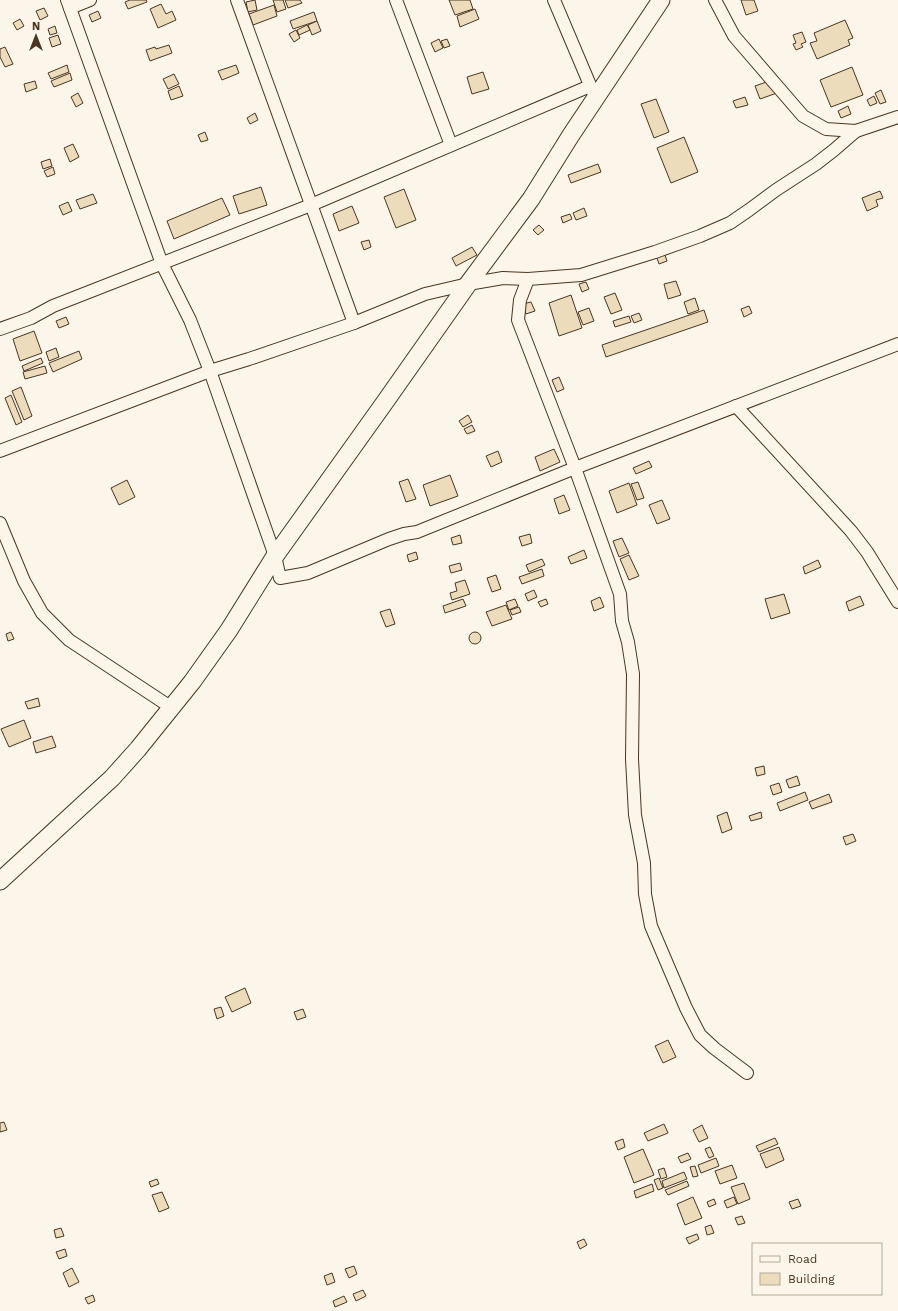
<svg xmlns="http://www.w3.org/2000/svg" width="898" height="1311" font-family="'Work Sans',sans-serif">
  <rect width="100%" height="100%" fill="#fbf6e9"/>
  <!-- building -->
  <g fill="#ecdcbc" stroke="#4a3520">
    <polygon points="130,0 146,0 147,2 128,9 125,2"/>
    <polygon points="255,0 257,10 248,12 246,2"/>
    <polygon points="273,0 283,0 286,9 277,12"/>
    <polygon points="285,0 300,0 302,3 288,8"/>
    <polygon points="449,0 470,0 473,9 455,15"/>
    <polygon points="741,0 754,0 758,11 746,15"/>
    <polygon points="161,4 166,14 172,11 176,20 158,28 150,9"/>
    <polygon points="274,5 277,16 253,25 249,14"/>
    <polygon points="44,8 48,16 40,20 36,11"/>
    <polygon points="475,9 479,19 460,27 457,16"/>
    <polygon points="98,11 101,18 92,22 89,15"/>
    <polygon points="314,12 317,21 293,29 290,21"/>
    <polygon points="20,19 24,26 17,30 13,23"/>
    <polygon points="845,20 853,38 848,40 850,45 817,59 810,43 817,41 814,33"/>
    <polygon points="317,21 321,31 312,35 308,25"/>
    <polygon points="307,25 310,30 299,35 297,30"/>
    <polygon points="55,26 57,33 50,35 48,29"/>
    <polygon points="296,30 300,38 294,42 289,34"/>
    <polygon points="802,32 806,42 801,44 803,47 796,50 793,44 796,43 793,35"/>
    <polygon points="58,35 61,44 52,47 49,38"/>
    <polygon points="439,39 443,48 435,52 431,43"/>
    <polygon points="447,39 450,46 444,48 441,41"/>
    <polygon points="169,45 172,53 150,61 146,50 155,47 156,49"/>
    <polygon points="5,47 13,64 5,67 0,57 0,49"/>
    <polygon points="67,65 69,72 51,79 48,73"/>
    <polygon points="236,65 239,73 222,80 218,71"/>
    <polygon points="852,67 863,95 831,107 820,80"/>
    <polygon points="483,72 489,89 472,94 467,77"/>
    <polygon points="70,73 72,80 54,87 51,81"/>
    <polygon points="174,74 179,84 168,89 163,79"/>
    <polygon points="772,80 777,93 760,99 755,86"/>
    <polygon points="35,81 37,88 26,92 24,84"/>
    <polygon points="179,86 183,96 171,100 168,91"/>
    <polygon points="881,90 886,102 880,104 875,93"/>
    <polygon points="78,93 83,103 76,107 71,97"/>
    <polygon points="874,96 877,103 870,106 867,100"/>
    <polygon points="745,97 748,105 736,108 733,101"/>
    <polygon points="656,99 669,132 654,138 641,104"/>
    <polygon points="848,106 851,114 841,118 838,111"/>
    <polygon points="255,113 258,120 250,124 247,118"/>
    <polygon points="205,132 208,140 201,142 198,135"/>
    <polygon points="684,137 698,172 671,183 657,148"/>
    <polygon points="73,144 79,157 70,162 64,148"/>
    <polygon points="50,159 52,166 43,169 41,162"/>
    <polygon points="598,164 601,172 571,183 568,175"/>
    <polygon points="53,167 55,174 47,177 44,171"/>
    <polygon points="261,187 267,205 239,214 233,196"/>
    <polygon points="404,189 416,220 396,228 384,197"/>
    <polygon points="880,191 883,198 876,200 878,206 867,211 862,198"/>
    <polygon points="93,194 97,203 80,209 76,200"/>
    <polygon points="222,198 230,215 174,239 167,221"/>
    <polygon points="68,202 72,211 63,215 59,206"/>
    <polygon points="352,206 359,223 339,231 333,214"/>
    <polygon points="584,208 587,216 576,220 573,213"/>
    <polygon points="570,214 572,219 563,223 561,217"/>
    <polygon points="539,225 544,230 538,235 533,230"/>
    <polygon points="369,240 371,247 364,250 361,242"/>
    <polygon points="472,247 477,255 456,266 452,258"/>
    <polygon points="664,252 667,261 659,264 656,255"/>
    <polygon points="676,281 681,295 668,299 664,284"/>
    <polygon points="586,282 589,289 582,292 579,284"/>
    <polygon points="615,293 622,310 611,314 604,297"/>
    <polygon points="571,295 582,328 559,336 549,303"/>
    <polygon points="695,298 699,310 688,314 684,302"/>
    <polygon points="531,302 535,311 526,314 523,304"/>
    <polygon points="749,306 752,313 744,317 741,309"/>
    <polygon points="589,308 594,321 583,325 578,312"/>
    <polygon points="704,310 708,322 606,357 602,345"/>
    <polygon points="639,313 642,320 634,323 631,316"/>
    <polygon points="629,316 631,322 615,327 613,321"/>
    <polygon points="66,317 69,324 59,328 56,321"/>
    <polygon points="34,331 42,353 20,361 13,339"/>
    <polygon points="56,348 59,357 49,361 46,352"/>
    <polygon points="79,351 82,359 53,372 49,363"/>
    <polygon points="41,358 43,363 24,371 22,366"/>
    <polygon points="45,366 47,373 25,379 23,372"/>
    <polygon points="559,377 564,389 557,392 552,380"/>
    <polygon points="21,387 32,416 24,420 12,391"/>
    <polygon points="11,395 22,422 16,425 5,398"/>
    <polygon points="468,415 472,422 463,427 459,421"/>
    <polygon points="472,425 475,431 467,434 464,429"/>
    <polygon points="554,449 560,462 540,471 535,457"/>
    <polygon points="498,451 502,462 491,467 486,456"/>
    <polygon points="649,461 652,467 636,474 633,468"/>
    <polygon points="450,475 458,496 430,506 423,485"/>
    <polygon points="408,479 416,499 406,502 399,482"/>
    <polygon points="127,480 135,497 119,505 111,488"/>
    <polygon points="638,482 644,498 637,500 631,484"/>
    <polygon points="629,483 637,505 617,513 609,491"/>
    <polygon points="564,495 570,510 559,514 554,499"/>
    <polygon points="662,500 670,519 657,524 649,505"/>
    <polygon points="530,534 532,543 522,546 519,537"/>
    <polygon points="460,535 462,543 453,545 451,538"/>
    <polygon points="622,538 629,553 619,557 613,541"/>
    <polygon points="584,550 587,558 571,564 568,557"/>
    <polygon points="416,552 418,559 409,562 407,555"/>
    <polygon points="629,555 639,576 629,580 620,559"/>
    <polygon points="542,559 545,565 529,572 526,565"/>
    <polygon points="818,560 821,567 805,574 803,567"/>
    <polygon points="460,563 462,570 451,573 449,566"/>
    <polygon points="542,569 544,576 522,584 519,577"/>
    <polygon points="496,575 501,589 492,592 487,578"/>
    <polygon points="465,580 470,594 452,600 450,593 457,591 455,583"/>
    <polygon points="534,590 537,597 528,601 525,594"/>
    <polygon points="784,594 790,613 771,619 765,599"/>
    <polygon points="860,596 864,605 849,611 846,602"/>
    <polygon points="600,597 604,607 594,611 591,601"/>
    <polygon points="463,599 466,606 445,613 443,606"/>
    <polygon points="515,599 518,606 509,610 506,602"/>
    <polygon points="546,599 548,604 541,607 538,602"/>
    <polygon points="506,605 512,619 492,626 486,612"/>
    <polygon points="519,607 521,612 512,615 510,610"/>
    <polygon points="390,609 395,624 386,627 380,612"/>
    <circle cx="475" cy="638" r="6"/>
    <polygon points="11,632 14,639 8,641 6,634"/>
    <polygon points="38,698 40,706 28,709 25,702"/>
    <polygon points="24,720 31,738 9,747 1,729"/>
    <polygon points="52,736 56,747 36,753 33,742"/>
    <polygon points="764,766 765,774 757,776 755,768"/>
    <polygon points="797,776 800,785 789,788 786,780"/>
    <polygon points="779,783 782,792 773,795 770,786"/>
    <polygon points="805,792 808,800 780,811 777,803"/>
    <polygon points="829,794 832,802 812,809 809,802"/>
    <polygon points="727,812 732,829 722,833 717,816"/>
    <polygon points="761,812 762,818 751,821 749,816"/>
    <polygon points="853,834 856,841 846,845 843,837"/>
    <polygon points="245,988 251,1003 232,1012 225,997"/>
    <polygon points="221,1007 224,1016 217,1019 214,1009"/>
    <polygon points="303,1009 306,1017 297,1020 294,1012"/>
    <polygon points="668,1040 676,1057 663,1063 655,1046"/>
    <polygon points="4,1122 7,1130 0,1132 0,1123"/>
    <polygon points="664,1124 668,1133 648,1141 644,1133"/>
    <polygon points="702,1125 708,1138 699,1142 693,1130"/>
    <polygon points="775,1138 778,1144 759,1152 756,1146"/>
    <polygon points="623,1139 625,1147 618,1150 615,1142"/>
    <polygon points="710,1147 714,1156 709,1158 705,1149"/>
    <polygon points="779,1147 784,1160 766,1168 760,1154"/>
    <polygon points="643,1149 654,1175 634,1183 624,1157"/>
    <polygon points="688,1153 691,1159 681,1163 678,1157"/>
    <polygon points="716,1158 719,1166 701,1173 698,1165"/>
    <polygon points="732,1165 737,1178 720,1184 715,1171"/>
    <polygon points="695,1166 698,1176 693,1177 690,1167"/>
    <polygon points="664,1168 667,1177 661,1179 658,1170"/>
    <polygon points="684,1172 687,1179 664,1188 662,1181"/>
    <polygon points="659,1178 663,1188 658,1190 654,1180"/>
    <polygon points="157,1179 159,1184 151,1187 149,1182"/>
    <polygon points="687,1181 689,1186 668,1195 665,1190"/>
    <polygon points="744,1183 750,1199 738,1204 731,1187"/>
    <polygon points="652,1184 654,1191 636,1198 634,1191"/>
    <polygon points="162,1192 169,1208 159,1212 152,1195"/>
    <polygon points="693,1197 702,1218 685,1225 677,1204"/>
    <polygon points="734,1197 737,1204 727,1208 724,1201"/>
    <polygon points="714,1199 716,1204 709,1207 707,1202"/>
    <polygon points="798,1199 801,1206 792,1209 789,1202"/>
    <polygon points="742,1216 745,1223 738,1225 735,1218"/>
    <polygon points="711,1225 714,1233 707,1235 705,1227"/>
    <polygon points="61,1228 64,1236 56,1238 54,1230"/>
    <polygon points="697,1234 699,1239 689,1244 686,1238"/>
    <polygon points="584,1239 587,1245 580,1249 577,1242"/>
    <polygon points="65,1249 67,1256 59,1259 56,1252"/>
    <polygon points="354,1266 357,1274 349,1278 345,1269"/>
    <polygon points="72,1268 79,1282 69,1287 63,1273"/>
    <polygon points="332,1273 335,1282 327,1285 324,1276"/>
    <polygon points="363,1290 366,1296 356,1301 353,1294"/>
    <polygon points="93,1295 95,1301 88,1304 85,1298"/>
    <polygon points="344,1296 347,1302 335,1307 333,1301"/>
  </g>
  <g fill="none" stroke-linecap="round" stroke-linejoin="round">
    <defs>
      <g id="street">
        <polyline points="67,0 162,264 190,320 210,371 275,556 280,578 308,573 389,539 404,534 417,532 575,468 898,344"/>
        <polyline points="237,0 354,323"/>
        <polyline points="396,0 451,145"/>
        <polyline points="554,0 593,92"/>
        <polyline points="715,0 734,36 803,116 826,129 856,131 898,117"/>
        <polyline points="70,8 90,0"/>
        <polyline points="528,279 520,300 518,320 575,468 620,594 622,621 628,642 633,674 632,759 635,815 644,863 645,894 651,926 686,1008 700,1035 714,1048 747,1073"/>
        <polyline points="0,329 31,318 53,306 311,205 590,86"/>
        <polyline points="736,406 851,531 867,552 898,602"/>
        <polyline points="0,451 210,371 249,359 354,323 425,294 468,284 503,278 528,279 581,275 655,252 700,236 730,223 749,210 776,190 816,164 834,150 856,131"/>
        <polyline points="0,523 24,581 42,613 69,640 172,708"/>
      </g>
      <polyline id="secondary" points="0,881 112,778 138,749 192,682 229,630 275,556 385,402 468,284 531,199 571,135 661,0"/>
    </defs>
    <!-- street casing -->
    <use href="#street" stroke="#4a3520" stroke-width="14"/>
    <!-- secondary casing -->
    <use href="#secondary" stroke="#4a3520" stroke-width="19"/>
    <!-- street -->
    <use href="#street" stroke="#fbf6e9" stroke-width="12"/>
    <!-- secondary -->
    <use href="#secondary" stroke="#fbf6e9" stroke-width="17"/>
  </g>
  <!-- legend -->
  <rect x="752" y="1243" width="130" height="52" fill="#fbf6e9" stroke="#b4a999"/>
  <rect x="760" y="1256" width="20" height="6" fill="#fbf6e9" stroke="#b4a999"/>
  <text x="788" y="1263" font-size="12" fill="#4a3520">Road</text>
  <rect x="760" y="1273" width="20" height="12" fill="#ecdcbc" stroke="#b4a999"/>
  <text x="788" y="1283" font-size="12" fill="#4a3520">Building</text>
  <!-- north arrow -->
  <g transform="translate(36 36)" stroke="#fbf6e9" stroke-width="3" paint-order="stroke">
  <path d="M0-3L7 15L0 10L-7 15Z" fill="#4a3520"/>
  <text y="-6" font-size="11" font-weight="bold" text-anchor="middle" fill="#4a3520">N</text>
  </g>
</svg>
